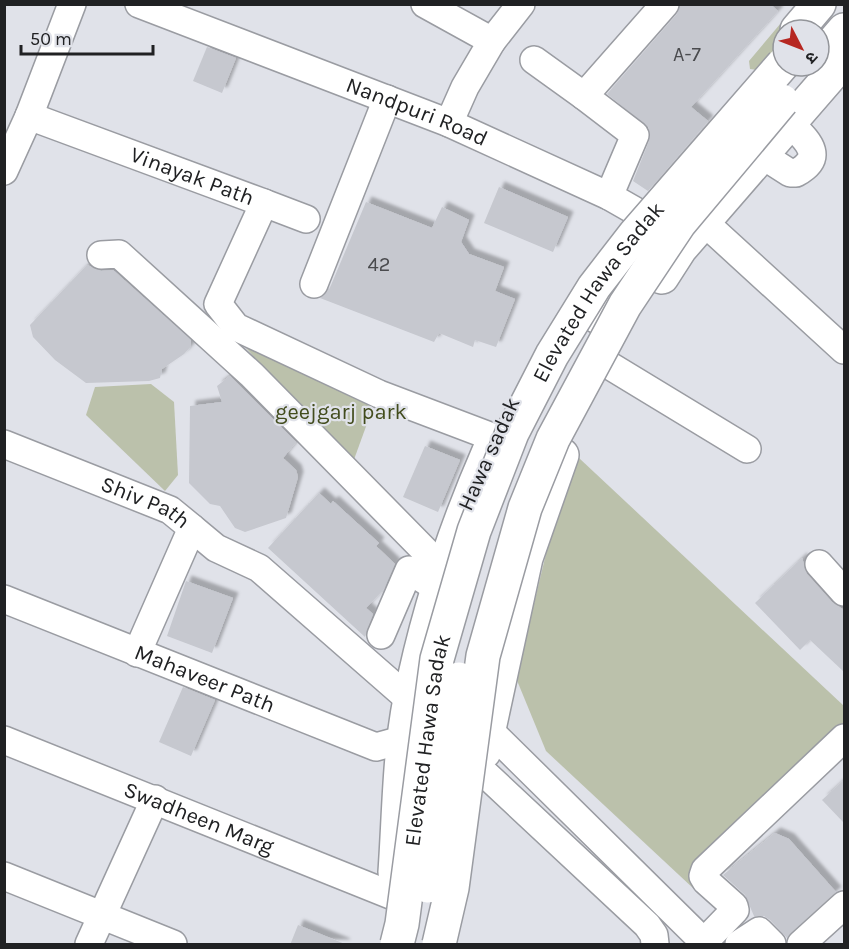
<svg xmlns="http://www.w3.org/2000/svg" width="849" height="949" font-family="Karla,'Noto Sans Devanagari',sans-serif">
  <defs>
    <filter id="shadow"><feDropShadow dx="5.5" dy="-5.5" stdDeviation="1.5" flood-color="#0004"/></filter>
  </defs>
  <rect width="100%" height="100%" fill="#e0e2e9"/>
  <!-- green -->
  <g fill="#bbc1ab">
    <polygon points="786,17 796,26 783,30 783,41 758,70 750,69 749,61"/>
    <polygon points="238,339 376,399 352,465"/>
    <polygon points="151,384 174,402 178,475 165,491 86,415 95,387"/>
    <polygon points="579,458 844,706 844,754 694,889 546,751 516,678 552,529"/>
  </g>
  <!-- building -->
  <g fill="#c6c8cf" filter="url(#shadow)">
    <polygon points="680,4 770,4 778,11 691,107 708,121 648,191 633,181 649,141 649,128 607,94 677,14"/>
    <polygon points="207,47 236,58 222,93 193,81"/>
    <polygon points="499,187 568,217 553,252 484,223"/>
    <polygon points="366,202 432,228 442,207 469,220 461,242 469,254 504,267 495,291 515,299 496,347 475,340 473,347 439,333 434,342 320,298 329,290"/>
    <polygon points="87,265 101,271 113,270 191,340 191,346 184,354 162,369 160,378 149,381 86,383 55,360 33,337 30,325"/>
    <polygon points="230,376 296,442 283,458 296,470 298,477 286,518 245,532 235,528 220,506 210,504 189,483 190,406 222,402 217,386"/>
    <polygon points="425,446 460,460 438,512 403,497"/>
    <polygon points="319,493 331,504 333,501 379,543 376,546 395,564 384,589 366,608 373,614 365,637 268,548"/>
    <polygon points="802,558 807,574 832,602 844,610 844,672 810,640 800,650 755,603"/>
    <polygon points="186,581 233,598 212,653 167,636"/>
    <polygon points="183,687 215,700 191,756 159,742"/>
    <polygon points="844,780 844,823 822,800"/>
    <polygon points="775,833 789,839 836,892 787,938 770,920 764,916 754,916 745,895 723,875"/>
    <polygon points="298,925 345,944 344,945 290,945"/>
  </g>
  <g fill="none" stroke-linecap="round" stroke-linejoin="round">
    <defs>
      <g id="minor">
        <path id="s1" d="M139,4L449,123L609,196L637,212L661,232"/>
        <polyline points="425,4 492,41 465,87 449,123"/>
        <polyline points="492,41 521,4"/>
        <polyline points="534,60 584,96"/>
        <path id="s2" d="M29,116L264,203L218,304L236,327L379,394L495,438"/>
        <path d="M762,155L790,173H796C827,156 806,140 790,123"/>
        <polyline points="4,171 29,116 72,4"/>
        <polyline points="609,196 635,135 584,96 665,4"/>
        <polyline points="264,203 306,219"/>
        <polyline points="704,222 844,350"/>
        <polyline points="101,255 119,254 252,375 443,569"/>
        <polyline points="314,284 387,99"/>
        <polyline points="607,364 747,449"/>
        <path id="s3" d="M4,444L170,510L192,528L137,653"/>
        <polyline points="192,528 216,548 259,568 410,700"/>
        <polyline points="819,564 844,592"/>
        <path id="s4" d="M4,599L376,747L405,739"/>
        <polyline points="381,635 409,570 438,589"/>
        <polyline points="488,729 706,944"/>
        <path id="s5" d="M4,740L393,896"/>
        <polyline points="480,769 647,925 654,935 655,944"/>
        <polyline points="4,876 173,944"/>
        <polyline points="704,942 735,910 734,906 706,881 703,876 705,870 844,738"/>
        <polyline points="89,944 155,799"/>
        <polyline points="739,944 759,931 772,944"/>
        <polyline points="801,944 844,905"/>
      </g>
      <g id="major">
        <polyline points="797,30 819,4"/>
        <polyline points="819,59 844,30"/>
        <polyline points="662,277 680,249 844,60"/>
        <polyline points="598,317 630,272"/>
        <polyline points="484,752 526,558 562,455"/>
        <path d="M395,872C399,815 399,755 410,699C427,613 454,531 489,451"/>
      </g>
    </defs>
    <!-- minor casing -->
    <use href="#minor" stroke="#9a9ca2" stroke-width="30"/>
    <!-- major casing -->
    <use href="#major" stroke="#9a9ca2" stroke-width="36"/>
    <!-- minor -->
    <use href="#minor" stroke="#fff" stroke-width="27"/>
    <!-- major -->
    <use href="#major" stroke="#fff" stroke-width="33"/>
    <defs>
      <g id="major-bridge">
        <polyline points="428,886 459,679"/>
        <path id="s6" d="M397,944L402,924L437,659L474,531L512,433L552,355L594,287L635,234L783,64"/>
        <polyline points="439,944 452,888 483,656 525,508 553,439 625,305 679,224 782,101"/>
      </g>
    </defs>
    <!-- major-bridge casing -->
    <use href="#major-bridge" stroke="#9a9ca2" stroke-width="36" stroke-linecap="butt"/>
    <!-- major-bridge -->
    <use href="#major-bridge" stroke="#fff" stroke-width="33"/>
  </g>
  <g text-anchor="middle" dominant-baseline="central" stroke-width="4.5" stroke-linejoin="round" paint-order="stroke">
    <!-- number labels -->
    <g font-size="20" fill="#4a4b4e">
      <text x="687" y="54">A-7</text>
      <text x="379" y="264">42</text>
    </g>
    <!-- street labels -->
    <g font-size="22" fill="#202123" stroke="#e0e2e9">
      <text stroke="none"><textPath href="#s1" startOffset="298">Nandpuri Road</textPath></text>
      <text stroke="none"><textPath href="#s2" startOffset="174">Vinayak Path</textPath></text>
      <text stroke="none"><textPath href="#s6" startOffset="692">Elevated Hawa Sadak</textPath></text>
      <text transform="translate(489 454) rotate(-66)">Hawa sadak</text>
      <text stroke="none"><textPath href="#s3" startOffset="153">Shiv Path</textPath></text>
      <text stroke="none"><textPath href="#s4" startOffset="216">Mahaveer Path</textPath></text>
      <text stroke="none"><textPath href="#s6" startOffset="206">Elevated Hawa Sadak</textPath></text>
      <text stroke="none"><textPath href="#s5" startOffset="210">Swadheen Marg</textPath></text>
    </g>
    <!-- park labels -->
    <g font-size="22" fill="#424c1d" stroke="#e0e2e9">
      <text x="341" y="412">geejgarj park</text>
    </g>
  </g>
  <!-- border -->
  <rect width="849" height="949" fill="none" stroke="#202123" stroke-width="12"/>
  <!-- north arrow -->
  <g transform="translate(801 48) rotate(132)"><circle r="28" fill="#e0e2e9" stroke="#93959a" stroke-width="1.5"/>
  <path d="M0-4.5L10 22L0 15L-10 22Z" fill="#b62721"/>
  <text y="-9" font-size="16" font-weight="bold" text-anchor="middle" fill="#202123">उ</text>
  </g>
  <!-- scale -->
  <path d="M21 45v9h132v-9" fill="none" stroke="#202123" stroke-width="3"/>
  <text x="30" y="45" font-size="18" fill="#202123" stroke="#e0e2e9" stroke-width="4.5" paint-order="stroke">50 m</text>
</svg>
